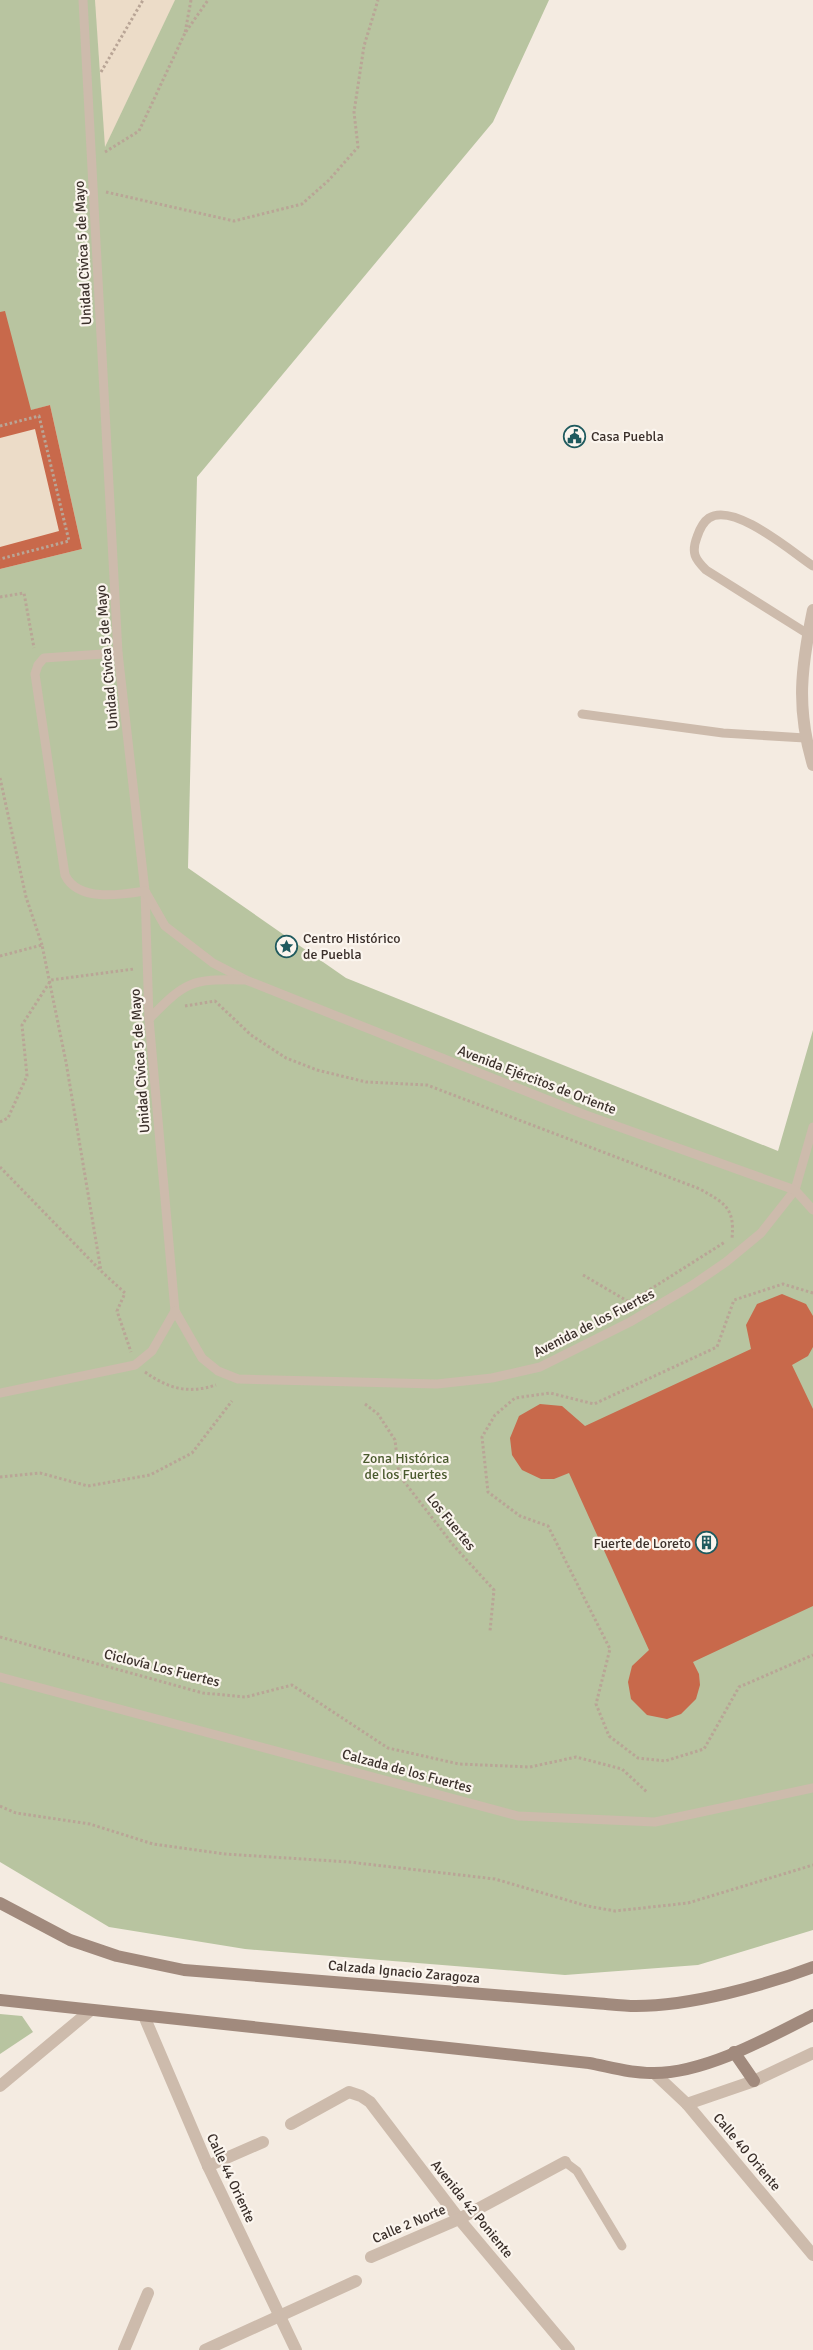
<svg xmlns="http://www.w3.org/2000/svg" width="813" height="2350" font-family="Signika,sans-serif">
  <rect width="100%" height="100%" fill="#f4ebe1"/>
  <!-- green -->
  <g fill="#b8c4a0">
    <polygon points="0,0 549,0 493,122 197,477 188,868 346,978 778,1151 813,1030 813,1930 698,1965 565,1975 245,1949 109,1927 0,1862"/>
    <polygon points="0,2014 22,2016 33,2032 0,2054"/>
  </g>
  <!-- plaza -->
  <g fill="#ecdcc8">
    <polygon points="95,0 175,0 105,147 100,74"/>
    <polygon points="50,405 82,549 0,569 0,419"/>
  </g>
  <!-- building -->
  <g fill="#c8694b">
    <polygon points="5,311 31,410 50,405 82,549 0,569 0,547 59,531 35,429 0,438 0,312"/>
    <polygon points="782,1294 806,1304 813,1316 813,1347 808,1356 792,1365 813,1409 813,1606 693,1662 699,1674 700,1685 696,1699 681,1714 667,1719 647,1715 631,1699 628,1682 632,1666 649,1650 569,1473 554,1479 541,1479 522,1470 512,1455 510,1438 519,1416 540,1404 562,1406 585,1426 751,1349 746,1325 757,1304"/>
  </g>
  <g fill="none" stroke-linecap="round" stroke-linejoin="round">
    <!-- path -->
    <g stroke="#b9a596" stroke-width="3" stroke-dasharray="2.5 2.5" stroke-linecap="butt">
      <polyline points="191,0 185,33 208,0"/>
      <polyline points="101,72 143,0"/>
      <polyline points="105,152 139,131 185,33"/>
      <polyline points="106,192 234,221 302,204 329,180 358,147 354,112 364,46 378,0"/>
      <polyline points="0,426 39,416 69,541 0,559"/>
      <polyline points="0,597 24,593 34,648"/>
      <polyline points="0,778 26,897 42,945"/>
      <polyline points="0,956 42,945 66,1062 101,1271"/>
      <path d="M185,1006L215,1001L251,1035L286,1058L317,1070L366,1082L427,1085L700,1189C724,1203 735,1207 732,1238"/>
      <polyline points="0,1122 8,1118 27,1076 22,1025 51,980 134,969"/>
      <polyline points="0,1167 101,1271 125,1293 117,1311 131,1352"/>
      <polyline points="583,1275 629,1302"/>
      <polyline points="813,1293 783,1284 734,1300 717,1347 594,1404 550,1393 515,1398 495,1415 482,1437 488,1492 520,1516 548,1526 610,1649 596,1704 609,1736 638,1758 665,1761 704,1749 739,1687 813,1655"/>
      <polyline points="616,1311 725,1242"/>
      <path d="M145,1372C169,1389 188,1394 216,1385"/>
      <polyline points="365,1404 378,1414 395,1440 399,1475 454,1546 494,1590 490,1631"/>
      <polyline points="0,1477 40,1473 88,1486 150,1475 192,1453 232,1401"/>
      <polyline points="0,1637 203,1693 246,1697 292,1685 388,1748 459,1764 530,1767 576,1757 622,1769 648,1793"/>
      <polyline points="0,1806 16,1813 90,1824 153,1844 225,1854 349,1862 495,1879 587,1906 615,1911 688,1903 813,1865"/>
    </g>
    <!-- service -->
    <g stroke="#cdbbac" stroke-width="9">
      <polyline points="83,0 118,653 145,891 149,1019 175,1311 202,1358 218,1371 238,1379 437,1384 492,1378 540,1367 630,1322 691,1286 726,1262 761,1233 795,1190 813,1127"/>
      <path d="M808,634L706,570C695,559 691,553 697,537C699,531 703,522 709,518C734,502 792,552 813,566"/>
      <path d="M118,653L44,658L38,665L35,674L65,875C78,902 120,895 145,891L165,926L213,963L246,980L583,1114L795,1190L813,1210"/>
      <polyline points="582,714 723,733 805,738"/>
      <path d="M149,1019C186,981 191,979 243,980"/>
      <polyline points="0,1393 135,1365 152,1351 175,1311"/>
      <polyline points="0,1677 518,1816 655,1822 813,1788"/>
      <polyline points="565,2162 577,2171 622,2246"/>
    </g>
    <!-- minor -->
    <g stroke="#cdbbac" stroke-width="12">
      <path d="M813,610C801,668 796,708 813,765"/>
      <polyline points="144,2016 208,2166 296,2350"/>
      <polyline points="654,2073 687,2104 813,2255"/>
      <polyline points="0,2086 91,2010"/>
      <polyline points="687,2104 754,2081 813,2053"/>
      <polyline points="291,2124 349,2092 361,2096 370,2102 459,2219 569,2350"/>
      <polyline points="208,2166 263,2142"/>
      <polyline points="371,2257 459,2219 565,2162"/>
      <polyline points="124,2350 148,2293"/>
      <polyline points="205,2350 356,2281"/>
    </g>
    <!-- secondary -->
    <g stroke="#a18a7d" stroke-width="12">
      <path d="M0,1903L70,1940L117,1956L184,1970L594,2003C608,2004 622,2006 636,2006C690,2006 763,1986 813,1967"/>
      <path d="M0,2000L589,2063C610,2067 633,2074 654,2073C705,2073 768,2038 813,2015"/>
      <polyline points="734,2052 754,2081"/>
    </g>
  </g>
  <!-- icons -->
  <defs>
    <symbol id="civic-ring" viewBox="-11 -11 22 22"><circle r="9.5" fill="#fbf5ee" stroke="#1f5a5e" stroke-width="1.5"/><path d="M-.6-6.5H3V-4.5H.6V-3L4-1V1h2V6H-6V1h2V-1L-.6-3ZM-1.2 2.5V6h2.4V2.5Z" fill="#1f5a5e"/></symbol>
    <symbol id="sight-ring" viewBox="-11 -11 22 22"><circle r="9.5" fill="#fbf5ee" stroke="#1f5a5e" stroke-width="1.5"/><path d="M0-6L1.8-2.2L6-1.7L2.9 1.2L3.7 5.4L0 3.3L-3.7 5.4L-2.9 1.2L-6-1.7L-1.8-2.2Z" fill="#1f5a5e"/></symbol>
    <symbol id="building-ring" viewBox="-11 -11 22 22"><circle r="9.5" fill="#fbf5ee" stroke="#1f5a5e" stroke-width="1.5"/><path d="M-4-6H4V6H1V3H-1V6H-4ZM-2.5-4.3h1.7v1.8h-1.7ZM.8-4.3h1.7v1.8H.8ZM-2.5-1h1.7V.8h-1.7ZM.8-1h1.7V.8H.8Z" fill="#1f5a5e"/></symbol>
  </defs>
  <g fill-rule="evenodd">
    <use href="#civic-ring" x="562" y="424" width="25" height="25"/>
    <use href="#sight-ring" x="274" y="934" width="25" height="25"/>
    <use href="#building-ring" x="694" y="1530" width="25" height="25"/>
  </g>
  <g text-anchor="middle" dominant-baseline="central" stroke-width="4.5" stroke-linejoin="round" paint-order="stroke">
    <!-- street labels -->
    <g font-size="14" fill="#3b302b" stroke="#fbf5ee">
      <text transform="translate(83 253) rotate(-93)">Unidad Civica 5 de Mayo</text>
      <text transform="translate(107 657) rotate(-95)">Unidad Civica 5 de Mayo</text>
      <text transform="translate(140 1061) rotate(-94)">Unidad Civica 5 de Mayo</text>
      <text transform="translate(537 1080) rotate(21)">Avenida Ejércitos de Oriente</text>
      <text transform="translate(594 1323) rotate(-27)">Avenida de los Fuertes</text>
      <text transform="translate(451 1522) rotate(51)">Los Fuertes</text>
      <text transform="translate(162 1668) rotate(14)">Ciclovía Los Fuertes</text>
      <text transform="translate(407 1771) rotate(15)">Calzada de los Fuertes</text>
      <text transform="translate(404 1972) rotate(5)">Calzada Ignacio Zaragoza</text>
      <text transform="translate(747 2152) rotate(50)">Calle 40 Oriente</text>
      <text transform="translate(231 2178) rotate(65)">Calle 44 Oriente</text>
      <text transform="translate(472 2209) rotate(51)">Avenida 42 Poniente</text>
      <text transform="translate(409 2224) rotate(-23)">Calle 2 Norte</text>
    </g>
    <!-- poi labels -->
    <g font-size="14" fill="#3b302b" stroke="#fbf5ee" text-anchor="start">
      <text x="591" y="436">Casa Puebla</text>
      <text x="303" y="938">Centro Histórico<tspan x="303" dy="16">de Puebla</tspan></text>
      <text x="691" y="1543" text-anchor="end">Fuerte de Loreto</text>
    </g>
    <!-- park labels -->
    <g font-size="14" fill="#4a5a2e" stroke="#fbf5ee">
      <text x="406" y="1458">Zona Histórica<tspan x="406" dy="16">de los Fuertes</tspan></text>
    </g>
  </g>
</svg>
